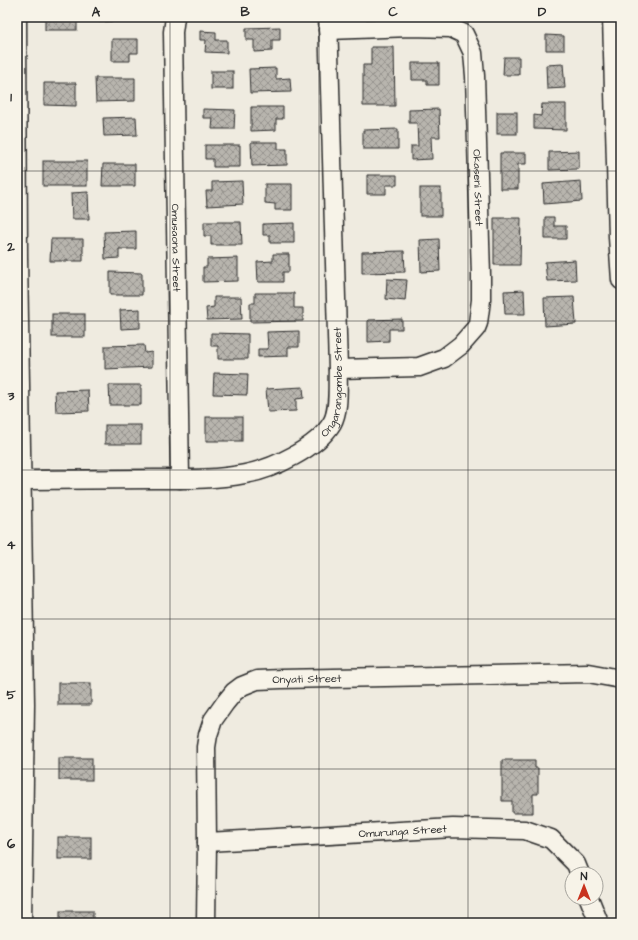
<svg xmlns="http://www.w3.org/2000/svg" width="638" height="940" font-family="'Architects Daughter',sans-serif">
  <defs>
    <pattern id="building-cross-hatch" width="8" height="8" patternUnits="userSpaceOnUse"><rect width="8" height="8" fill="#b8b5ae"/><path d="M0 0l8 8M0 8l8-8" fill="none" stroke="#96938e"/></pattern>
  </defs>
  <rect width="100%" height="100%" fill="#efebe0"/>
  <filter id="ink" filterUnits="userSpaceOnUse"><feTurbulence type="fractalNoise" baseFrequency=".025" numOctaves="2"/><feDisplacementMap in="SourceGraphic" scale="8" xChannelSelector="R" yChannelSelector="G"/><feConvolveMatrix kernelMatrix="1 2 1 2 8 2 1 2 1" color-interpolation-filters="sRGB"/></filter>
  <g filter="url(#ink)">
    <!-- building -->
    <g fill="url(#building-cross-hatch)" stroke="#2b2b2b">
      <rect x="45" y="17" width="32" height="13"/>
      <polygon points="99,17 118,17 118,21 99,22"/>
      <polygon points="517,17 535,17 535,20 517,19"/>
      <polygon points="280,27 280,40 272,40 272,51 254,52 254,40 246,40 246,28"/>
      <polygon points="200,31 216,32 216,40 227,40 227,53 205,52 206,40 200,40"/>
      <polygon points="546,35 564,36 564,50 546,50"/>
      <polygon points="112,39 138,39 138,53 130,53 130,61 112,61"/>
      <polygon points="371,47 394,47 395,106 363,106 363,65 371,65"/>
      <polygon points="504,57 519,57 519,75 503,75"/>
      <polygon points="412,63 439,63 439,85 427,85 427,80 412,80"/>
      <polygon points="563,64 565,88 547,89 546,65"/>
      <polygon points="276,68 276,79 290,78 291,92 250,93 249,69"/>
      <rect x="211" y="71" width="22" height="18"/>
      <polygon points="95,78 135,78 135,101 96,102"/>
      <polygon points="44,83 76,83 76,106 44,105"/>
      <polygon points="542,104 566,104 566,130 534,129 534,115 541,116"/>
      <polygon points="251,107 283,107 283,119 276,119 276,130 251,131"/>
      <polygon points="203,109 235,110 234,129 212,129 213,118 203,118"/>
      <polygon points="439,109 440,137 431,137 432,159 411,160 411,146 418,146 417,123 409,123 409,110"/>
      <rect x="497" y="112" width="20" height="22"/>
      <polygon points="136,117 137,135 104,136 103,118"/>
      <polygon points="398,129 398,149 363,149 363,130"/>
      <polygon points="251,142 278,142 278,149 287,149 287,165 252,166"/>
      <polygon points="205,145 240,145 240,167 213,167 213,159 205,159"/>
      <polygon points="579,151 579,169 549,170 549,152"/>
      <polygon points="500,153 526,153 526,164 518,164 518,189 500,189"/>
      <rect x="43" y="161" width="44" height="25"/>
      <polygon points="103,164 135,164 135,186 102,186"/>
      <polygon points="367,175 397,175 397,185 386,185 386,194 367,194"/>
      <polygon points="242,181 243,204 207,206 206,191 212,191 212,182"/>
      <polygon points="581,181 582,201 544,204 543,184"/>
      <polygon points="265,184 292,184 292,210 275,210 275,204 265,203"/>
      <rect x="420" y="188" width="21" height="28"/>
      <polygon points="88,192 89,219 72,219 71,193"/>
      <polygon points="545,217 554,217 554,226 566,226 566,239 545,239"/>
      <polygon points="494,218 521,218 520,265 494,265"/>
      <polygon points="204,222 241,222 242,245 211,245 211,236 204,236"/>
      <polygon points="294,223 294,243 270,243 270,235 263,235 263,224"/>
      <polygon points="136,231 136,249 119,249 119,258 105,259 104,232"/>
      <polygon points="51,239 83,239 83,261 50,261"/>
      <polygon points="439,239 440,271 421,272 420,240"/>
      <polygon points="404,251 405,272 362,273 362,252"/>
      <polygon points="273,254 289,254 289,272 283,272 283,282 258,282 257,262 273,261"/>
      <polygon points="238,258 238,281 203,282 203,267 207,267 207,259"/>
      <polygon points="575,260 576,280 547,281 545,262"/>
      <polygon points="110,272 142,273 142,295 110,295"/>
      <polygon points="387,279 407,280 405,301 386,299"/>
      <polygon points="524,290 525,314 505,314 504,291"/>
      <polygon points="255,293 294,293 294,308 303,308 303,321 250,322 250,303 255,303"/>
      <polygon points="214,297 241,297 242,319 207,320 206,308 214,307"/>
      <polygon points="574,297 576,324 545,326 544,298"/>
      <polygon points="140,309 140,328 121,329 120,310"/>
      <rect x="52" y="314" width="33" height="23"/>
      <polygon points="402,319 402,329 389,329 389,341 368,342 368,320"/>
      <polygon points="299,331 299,347 288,347 288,356 258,357 258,349 268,349 267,332"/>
      <polygon points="211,333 248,334 248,359 218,359 218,346 211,346"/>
      <polygon points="144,345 145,353 152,352 152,367 105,369 105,346"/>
      <polygon points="214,373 248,374 247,395 213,394"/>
      <polygon points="109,385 141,385 141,405 110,405"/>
      <polygon points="303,387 304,398 296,399 296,411 268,412 266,389"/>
      <polygon points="88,390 89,411 56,412 55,391"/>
      <rect x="206" y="417" width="36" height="24"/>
      <rect x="105" y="425" width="36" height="19"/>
      <rect x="58" y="683" width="33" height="22"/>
      <rect x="59" y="758" width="33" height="22"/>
      <polygon points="502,760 535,760 535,768 538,768 538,794 533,794 533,813 512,813 512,801 502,801"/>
      <rect x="58" y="837" width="33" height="22"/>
      <rect x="60" y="911" width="33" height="12"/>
    </g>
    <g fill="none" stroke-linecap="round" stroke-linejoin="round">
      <defs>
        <g id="minor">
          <polyline points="17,17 18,257 25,704 22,923"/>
          <path id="s1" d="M175,17L173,32L180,479"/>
          <polyline points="612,17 618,237 621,280"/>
          <path id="s2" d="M328,30L411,27L451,28L464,34L473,53L475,76L481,275V300L478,323L476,328L461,345L444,358L419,367L338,369"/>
          <path id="s3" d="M23,480C67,480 110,479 154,479C184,479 215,480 245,474C273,469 317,448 332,423C340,409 337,385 338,369L328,17"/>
          <path id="s4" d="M207,842L453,828L525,830L551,839L576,864L580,874"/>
          <polyline points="589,898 599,923"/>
          <path id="s5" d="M206,923L207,842L206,747L208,735L213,720L225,703L234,692L242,686L257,680L281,679L588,673L621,679"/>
        </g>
      </defs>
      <!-- minor casing -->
      <use href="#minor" stroke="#2b2b2b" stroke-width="21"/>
      <!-- minor -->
      <use href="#minor" stroke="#f7f3e8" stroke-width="18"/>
    </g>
  </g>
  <!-- grid -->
  <path fill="none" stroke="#2b2b2b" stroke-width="1" stroke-opacity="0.55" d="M170,17V923M319,17V923M468,17V923M17,171H621M17,321H621M17,470H621M17,619H621M17,769H621"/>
  <g text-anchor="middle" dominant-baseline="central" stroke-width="3" stroke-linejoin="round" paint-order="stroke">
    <!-- street labels -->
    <g font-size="11" fill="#2b2b2b" stroke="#f7f3e8">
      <text stroke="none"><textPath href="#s2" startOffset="293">Okaseni Street</textPath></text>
      <text stroke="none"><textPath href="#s1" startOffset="231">Omusaona Street</textPath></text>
      <text stroke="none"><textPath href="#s3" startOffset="366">Ongarangombe Street</textPath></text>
      <text stroke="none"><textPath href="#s5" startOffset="315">Onyati Street</textPath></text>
      <text stroke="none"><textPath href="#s4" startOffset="196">Omurunga Street</textPath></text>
    </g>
  </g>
  <!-- margin -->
  <rect width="638" height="940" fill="none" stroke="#f7f3e8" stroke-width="44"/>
  <!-- north arrow -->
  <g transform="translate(584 886)"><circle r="19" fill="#f7f3e8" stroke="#a5a39c"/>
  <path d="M0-3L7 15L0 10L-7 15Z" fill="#c8321e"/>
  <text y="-6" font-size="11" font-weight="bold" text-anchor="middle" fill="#2b2b2b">N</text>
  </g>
  <rect x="22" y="22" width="594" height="896" fill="none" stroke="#2b2b2b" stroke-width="1.5"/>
  <g font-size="13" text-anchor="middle" font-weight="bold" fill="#2b2b2b">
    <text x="96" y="16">A</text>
    <text x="245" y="16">B</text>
    <text x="393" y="16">C</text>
    <text x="542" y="16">D</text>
    <text x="11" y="101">1</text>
    <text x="11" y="251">2</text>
    <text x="11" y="400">3</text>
    <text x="11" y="549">4</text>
    <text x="11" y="699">5</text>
    <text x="11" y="848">6</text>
  </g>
</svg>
